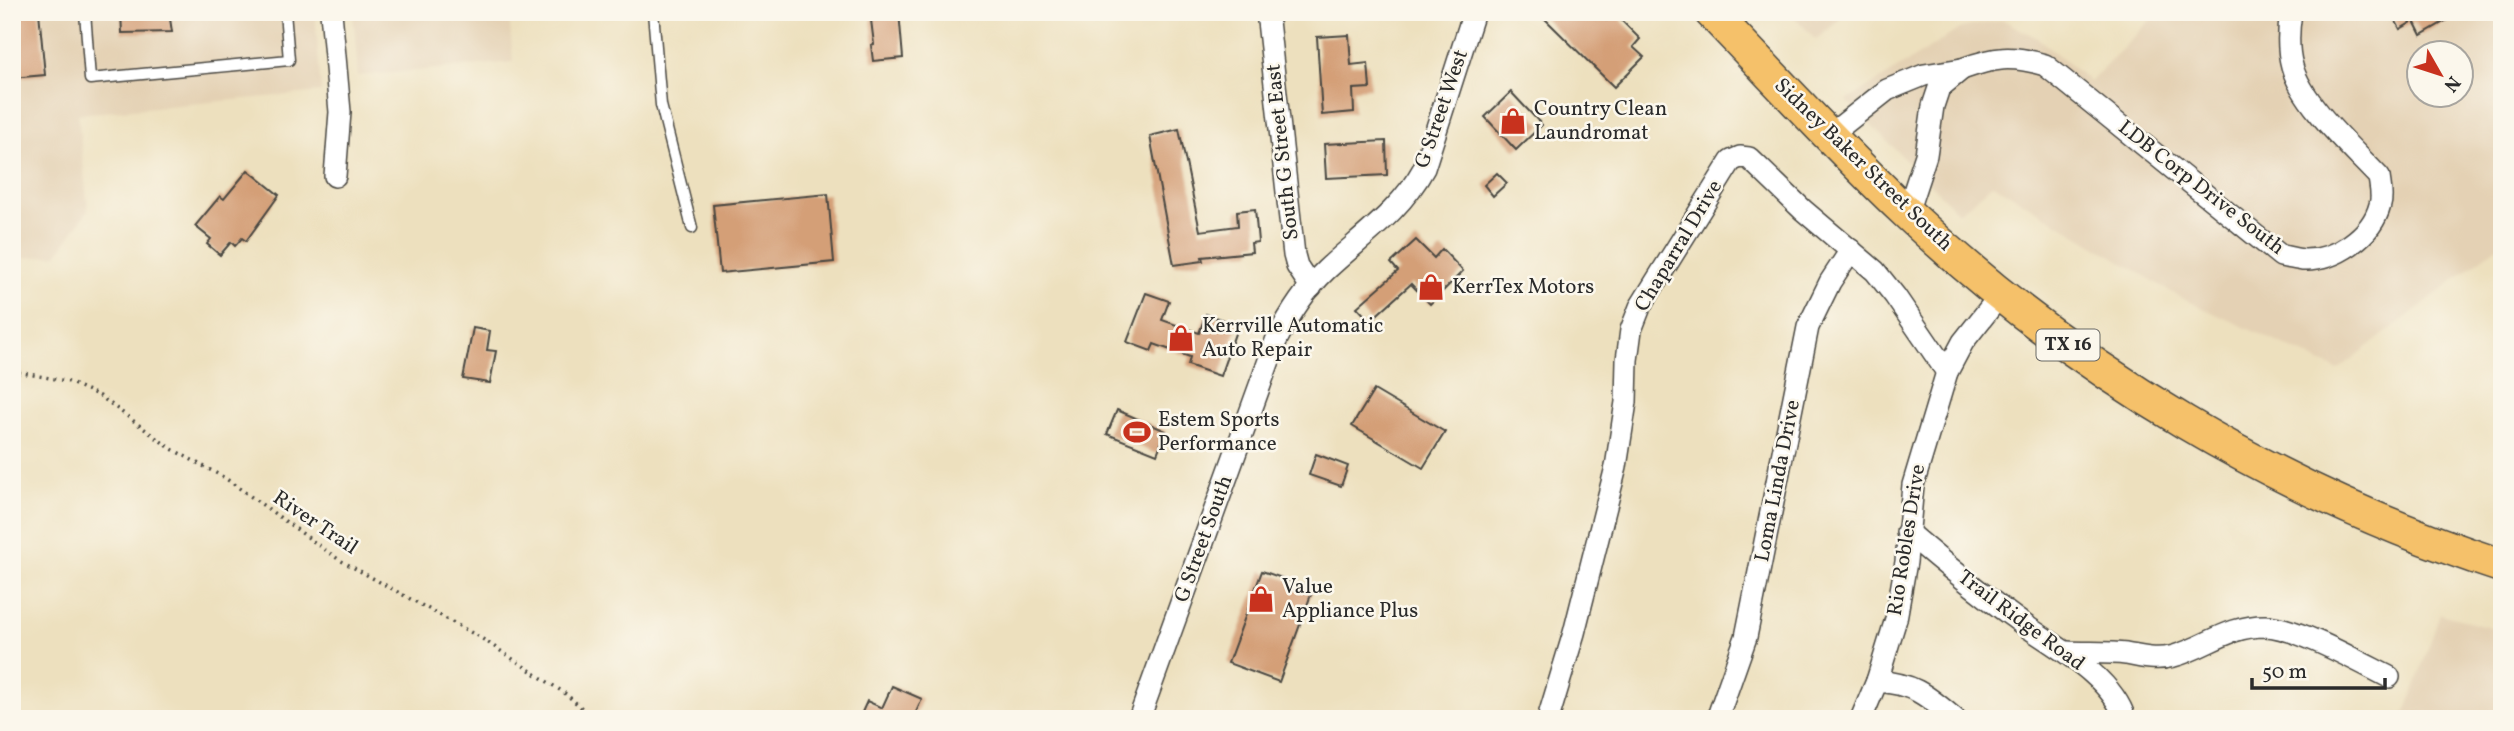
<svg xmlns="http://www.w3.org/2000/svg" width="2514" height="731" font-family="Vollkorn,serif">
  <rect width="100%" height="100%" fill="#fbf7ec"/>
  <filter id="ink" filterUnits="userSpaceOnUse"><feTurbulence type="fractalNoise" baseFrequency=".0143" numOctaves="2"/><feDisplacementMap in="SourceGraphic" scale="14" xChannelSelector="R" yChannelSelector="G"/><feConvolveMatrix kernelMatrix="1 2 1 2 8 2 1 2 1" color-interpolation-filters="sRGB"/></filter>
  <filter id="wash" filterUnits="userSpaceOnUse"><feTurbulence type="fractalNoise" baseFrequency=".00686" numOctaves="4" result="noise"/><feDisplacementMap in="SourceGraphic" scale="28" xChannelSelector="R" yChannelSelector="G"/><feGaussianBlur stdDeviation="1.57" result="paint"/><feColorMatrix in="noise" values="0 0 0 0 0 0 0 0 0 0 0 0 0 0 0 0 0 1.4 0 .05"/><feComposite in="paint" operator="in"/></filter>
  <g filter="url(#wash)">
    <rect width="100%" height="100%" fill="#ede0be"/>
    <!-- built -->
    <g fill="#e4d1b4" fill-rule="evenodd">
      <polygon points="12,12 315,12 321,92 78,114 88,210 57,255 12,259"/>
      <polygon points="353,12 509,12 513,62 358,76"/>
      <polygon points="1790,12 1848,12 1816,40"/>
      <path d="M2158,12H2502V243L2338,370L2183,299L1993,184L1959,213L1847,101L1961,28L2003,20L2039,39L2090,82ZM2420,52H2462V94H2420Z"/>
      <polygon points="2440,614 2502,630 2502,719 2394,719 2406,712"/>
    </g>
    <!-- industrial -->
    <polygon fill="#cbc3b8" points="1164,12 1232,12 1165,20"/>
    <g id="blocks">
      <!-- building -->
      <g fill="#d49f77">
        <polygon points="12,12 39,12 45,75 12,78"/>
        <polygon points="121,12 169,12 172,32 122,33"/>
        <polygon points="870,12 899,12 903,58 873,61 871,45 874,44"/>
        <polygon points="1538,12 1598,12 1606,20 1613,12 1640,39 1633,47 1644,57 1614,87"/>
        <polygon points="2391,12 2461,12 2421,35 2414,21 2400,29"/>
        <polygon points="1349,35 1351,65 1368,63 1370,88 1353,89 1354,112 1322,115 1317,37"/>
        <polygon points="1511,92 1542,125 1516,150 1485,117"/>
        <polygon points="1179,129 1200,231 1238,226 1237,211 1255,209 1258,242 1251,243 1252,252 1202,257 1203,261 1174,265 1150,136"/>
        <polygon points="1386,141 1387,175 1326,178 1324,144"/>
        <polygon points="248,170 279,195 246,241 242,238 235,246 231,242 220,255 207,244 211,239 195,226 220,196 224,199"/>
        <polygon points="1497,173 1507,183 1493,196 1484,185"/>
        <polygon points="828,194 834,262 720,273 713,205"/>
        <polygon points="1416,240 1434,258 1442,249 1463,271 1430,304 1411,284 1370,321 1357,307 1398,271 1391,263"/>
        <polygon points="1146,293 1169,301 1162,320 1199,333 1206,314 1238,325 1220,376 1188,365 1190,357 1154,344 1151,351 1127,342"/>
        <polygon points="473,328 490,331 487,350 496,351 490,383 463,379"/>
        <polygon points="1374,390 1445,432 1423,468 1352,426"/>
        <polygon points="1117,410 1166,431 1157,454 1107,434"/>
        <polygon points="1316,454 1348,466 1341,486 1309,475"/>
        <polygon points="1262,571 1313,589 1279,682 1228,663"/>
        <polygon points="892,686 922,699 913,719 859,719 867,701 882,708"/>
      </g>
    </g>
  </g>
  <g filter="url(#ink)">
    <use href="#blocks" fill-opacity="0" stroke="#484641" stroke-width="2"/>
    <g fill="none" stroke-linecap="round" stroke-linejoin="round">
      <defs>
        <g id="service">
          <polyline points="85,12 90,79 289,60 285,12"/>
          <polyline points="653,12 661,105 692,228"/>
        </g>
        <g id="minor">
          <polyline points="331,12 340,112 335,176"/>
          <polyline points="1267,12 1294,255 1297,266 1311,287"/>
          <path d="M1962,69C1995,57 2011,55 2045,65L2281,256C2288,257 2296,259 2303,260C2335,261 2372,236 2380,205C2383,196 2380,186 2379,177C2352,148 2302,104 2292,66C2287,48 2288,31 2291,12"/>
          <polyline points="1830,135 1887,90 1924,75 1962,69 1939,88 1933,106 1926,155 1907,213"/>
          <path d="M1907,532C1941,561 1976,590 2012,616C2047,643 2111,673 2125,719"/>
          <path d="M2067,652C2085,653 2109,652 2126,654C2144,657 2156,661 2174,656C2207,647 2227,626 2265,626C2297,627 2359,662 2389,677"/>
          <path d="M1877,681C1915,684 1926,695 1955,719"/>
          <path d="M1139,719L1276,341C1289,315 1305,290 1326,270C1361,237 1400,212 1424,168L1474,12"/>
          <polyline points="1548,719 1574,633 1616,467 1626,402 1627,360 1631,330 1640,307 1731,161 1740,157 1749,158 1803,210 1875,271 1895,296 1947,372"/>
          <polyline points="1717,719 1746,637 1808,327 1830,282 1851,250"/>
          <polyline points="1861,719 1877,681 1896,619 1906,562 1913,485 1947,372 1963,342 2001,294"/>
        </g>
        <path id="primary" d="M1711,12C1776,79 1839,149 1907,213C2075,372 2282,494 2502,566"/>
      </defs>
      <!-- service casing -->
      <use href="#service" stroke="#484641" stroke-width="13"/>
      <!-- minor casing -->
      <use href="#minor" stroke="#484641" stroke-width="24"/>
      <!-- primary casing -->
      <use href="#primary" stroke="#484641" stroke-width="36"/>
      <!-- path -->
      <polyline stroke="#484641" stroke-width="3.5" stroke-dasharray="2 5" stroke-linecap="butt" points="12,371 66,381 100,396 170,448 225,478 338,559 481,638 566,694 594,719"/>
      <!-- service -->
      <use href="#service" stroke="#fff" stroke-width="10"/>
      <!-- minor -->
      <use href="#minor" stroke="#fff" stroke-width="21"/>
      <!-- primary -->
      <use href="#primary" stroke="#f5c16b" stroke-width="33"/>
    </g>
  </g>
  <!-- icons -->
  <defs>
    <symbol id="shop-bare" viewBox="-9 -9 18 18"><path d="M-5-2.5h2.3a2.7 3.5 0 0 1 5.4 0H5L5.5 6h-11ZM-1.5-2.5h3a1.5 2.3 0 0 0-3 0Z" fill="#c8321e" stroke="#fbf7ec" stroke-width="2.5" paint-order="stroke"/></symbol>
    <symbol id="stadium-bare" viewBox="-9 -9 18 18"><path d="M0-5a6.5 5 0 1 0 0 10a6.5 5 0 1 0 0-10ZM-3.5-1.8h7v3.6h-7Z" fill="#c8321e" stroke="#fbf7ec" stroke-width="2.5" paint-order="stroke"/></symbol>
  </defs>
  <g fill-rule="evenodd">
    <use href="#shop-bare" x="1494" y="102" width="38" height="38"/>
    <use href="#shop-bare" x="1412" y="268" width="38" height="38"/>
    <use href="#shop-bare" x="1162" y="319" width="38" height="38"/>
    <use href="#stadium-bare" x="1118" y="413" width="38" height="38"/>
    <use href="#shop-bare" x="1242" y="580" width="38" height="38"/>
  </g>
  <g text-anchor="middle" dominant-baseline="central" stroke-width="5" stroke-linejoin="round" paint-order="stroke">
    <!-- shield labels -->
    <rect fill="#fbf7ec" stroke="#696865" stroke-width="2" x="2036.5" y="329.5" width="63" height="31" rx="5"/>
    <g font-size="19" font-weight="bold" fill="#2b2b2b">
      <text x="2068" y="345">TX 16</text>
    </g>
    <!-- street labels -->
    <g font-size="21" fill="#2b2b2b" stroke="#fbf7ec">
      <text transform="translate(1442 109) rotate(-71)">G Street West</text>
      <text transform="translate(1283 152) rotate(-96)">South G Street East</text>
      <text transform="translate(1863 165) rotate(44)">Sidney Baker Street South</text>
      <text transform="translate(2201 188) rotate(38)">LDB Corp Drive South</text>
      <text transform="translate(1679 246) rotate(-59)">Chaparral Drive</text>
      <text transform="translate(1778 481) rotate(-79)">Loma Linda Drive</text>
      <text transform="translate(315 523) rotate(34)">River Trail</text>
      <text transform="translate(1204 539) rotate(-70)">G Street South</text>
      <text transform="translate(1907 540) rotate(-81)">Rio Robles Drive</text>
      <text transform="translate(2021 621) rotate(37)">Trail Ridge Road</text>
    </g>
    <!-- poi labels -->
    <g font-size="21" fill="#2b2b2b" stroke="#fbf7ec" text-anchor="start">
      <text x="1534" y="109">Country Clean<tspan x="1534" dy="24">Laundromat</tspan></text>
      <text x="1452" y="287">KerrTex Motors</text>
      <text x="1202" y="326">Kerrville Automatic<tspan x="1202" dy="24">Auto Repair</tspan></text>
      <text x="1158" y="420">Estem Sports<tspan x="1158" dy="24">Performance</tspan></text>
      <text x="1282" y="587">Value<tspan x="1282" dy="24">Appliance Plus</tspan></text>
    </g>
  </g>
  <!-- margin -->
  <rect width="2514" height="731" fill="none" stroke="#fbf7ec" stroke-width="42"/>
  <!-- north arrow -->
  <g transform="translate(2440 74) rotate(129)"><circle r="33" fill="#fbf7ec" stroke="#a8a59f" stroke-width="2"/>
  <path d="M0-5L12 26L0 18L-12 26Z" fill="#c8321e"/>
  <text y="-10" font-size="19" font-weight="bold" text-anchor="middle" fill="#2b2b2b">N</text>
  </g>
  <!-- scale -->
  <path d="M2252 678v10h133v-10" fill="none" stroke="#2b2b2b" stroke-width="3.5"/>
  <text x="2262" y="678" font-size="21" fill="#2b2b2b" stroke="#fbf7ec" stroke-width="5" paint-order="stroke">50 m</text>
</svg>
